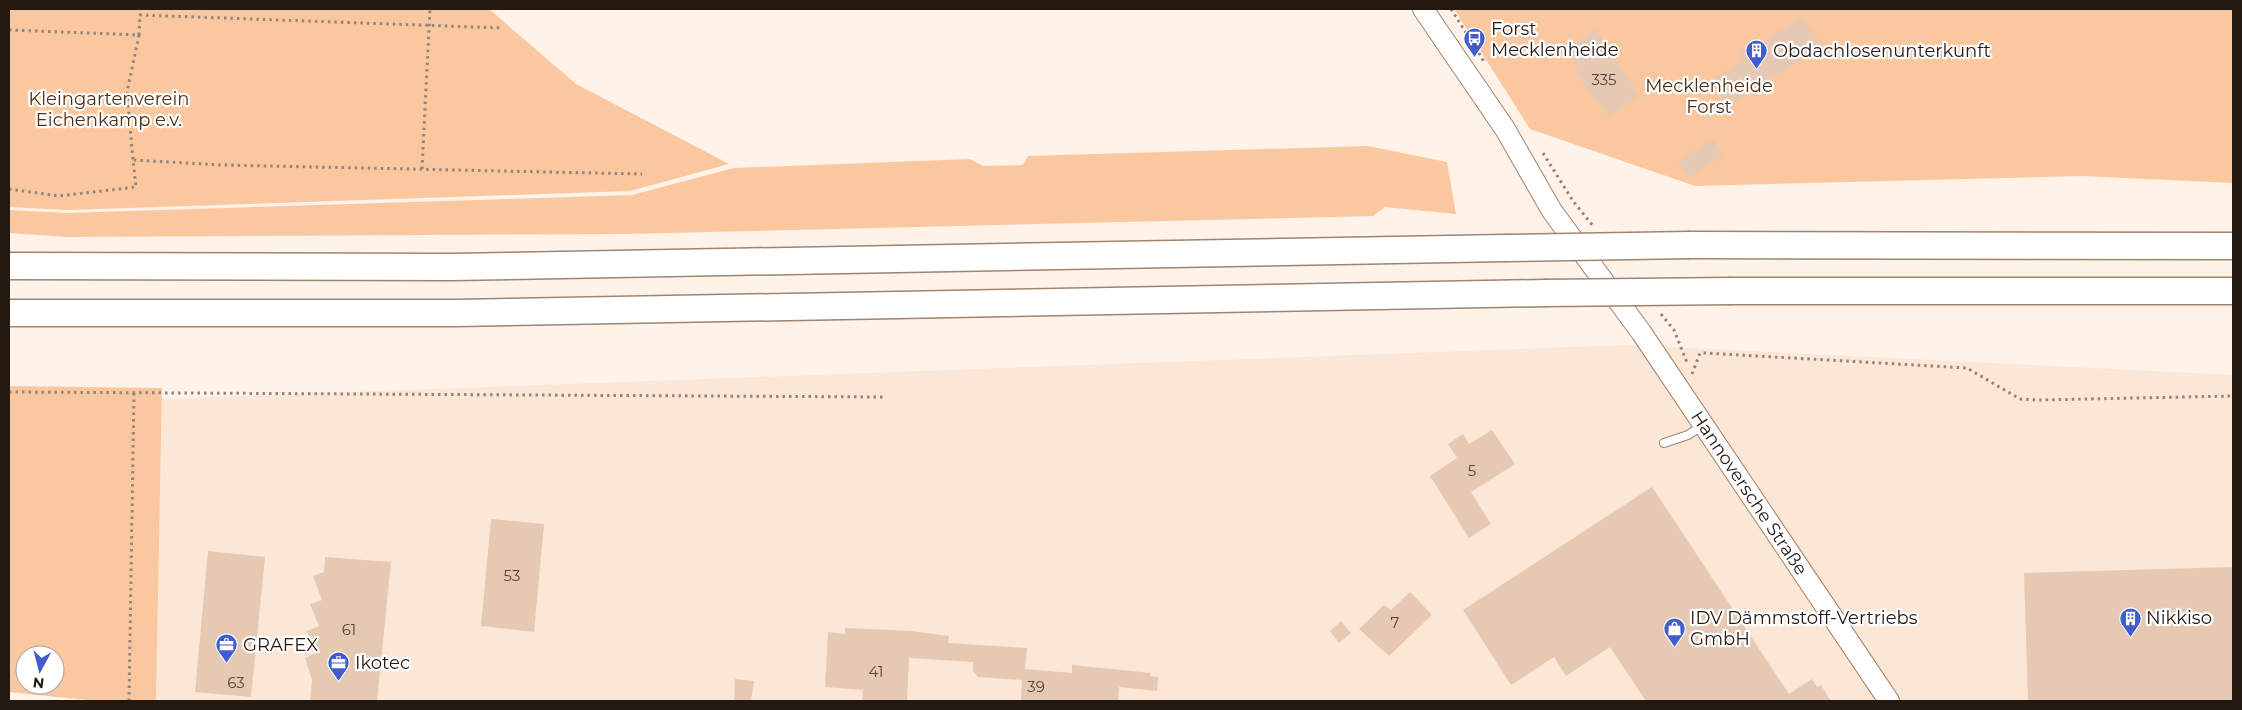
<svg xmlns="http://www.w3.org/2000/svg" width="2242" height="710" font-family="Montserrat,sans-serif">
  <rect width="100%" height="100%" fill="#fef2e9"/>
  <!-- built -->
  <polygon fill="#fce6d6" points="1629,345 2233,375 2233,701 156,701 162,399"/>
  <!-- green -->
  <g fill="#fbc79f" fill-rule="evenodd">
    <polygon points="9,9 489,9 576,84 729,164 630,191 69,210 9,207"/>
    <polygon points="1454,9 2233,9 2233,183 2082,176 1695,186 1530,129"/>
    <polygon points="1368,146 1447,162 1456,214 1385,207 1373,216 624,234 67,237 9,233 9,210 67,213 632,195 734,168 970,159 983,166 1023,165 1028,156"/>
    <path d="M9,386L162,388L156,701H96L9,692ZM25,655H55V685H25Z"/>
  </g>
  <!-- building -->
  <g fill="#e6c9b3">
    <polygon points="1803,17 1822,46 1728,106 1711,81 1739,62 1742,51 1748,46 1754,47"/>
    <polygon points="1596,29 1639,96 1609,116 1586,87 1575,70 1578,69 1565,49"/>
    <polygon points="1713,139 1723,155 1689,178 1678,162"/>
    <polygon points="1492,430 1515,464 1471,492 1491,524 1469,538 1430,476 1457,458 1448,444 1463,434 1469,444"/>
    <polygon points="1652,487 1789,694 1812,679 1817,687 1821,685 1831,701 1646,701 1610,647 1566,676 1554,657 1511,685 1463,610"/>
    <polygon points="491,519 544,524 534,632 481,626"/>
    <polygon points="208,551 265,557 251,697 195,692"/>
    <polygon points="325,557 391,562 377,701 310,701 312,680 305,658 316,653 307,631 319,626 310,604 322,600 313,576 324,572"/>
    <polygon points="2233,567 2233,701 2028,701 2024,573"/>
    <polygon points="1410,592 1432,615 1389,656 1359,629 1384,605 1391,610"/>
    <polygon points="1341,621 1351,633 1339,643 1330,631"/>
    <polygon points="845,628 911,631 949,636 948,643 1027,648 1025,669 1072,673 1072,665 1151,673 1150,676 1158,677 1157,691 1119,687 1118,701 1021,701 1022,680 978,677 973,671 973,662 909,658 907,701 862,701 863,690 825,687 828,632 845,634"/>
    <polygon points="735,679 754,681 751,701 734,701"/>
  </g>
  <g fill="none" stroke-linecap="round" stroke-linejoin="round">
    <defs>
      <polyline id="lane" points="1664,443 1688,435 1703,425"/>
      <g id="secondary">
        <path id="s1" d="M1423,9L1505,129L1552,211L1641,332L1889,701"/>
      </g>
      <g id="highway">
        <polyline points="1690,245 2233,246"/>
        <polyline points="9,266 452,267 1505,248"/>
        <polyline points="1731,291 2233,291"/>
        <polyline points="9,313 456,313 1545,293"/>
      </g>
    </defs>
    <!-- lane casing -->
    <use href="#lane" stroke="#9f8470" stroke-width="10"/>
    <!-- secondary casing -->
    <use href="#secondary" stroke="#9f8470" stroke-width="22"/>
    <!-- highway casing -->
    <use href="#highway" stroke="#9f8470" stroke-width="29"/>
    <!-- path -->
    <g stroke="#91867d" stroke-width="3" stroke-dasharray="2.5 4" stroke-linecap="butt">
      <polyline points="1451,9 1485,63"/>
      <polyline points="9,30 139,35 127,92 133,160"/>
      <polyline points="139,35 140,15 502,28"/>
      <polyline points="1543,153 1573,201 1593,226"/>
      <polyline points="422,169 430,9"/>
      <polyline points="9,189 59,196 136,187 133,160 222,165 642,174"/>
      <polyline points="1661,314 1674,330 1688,365"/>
      <polyline points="1692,374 1700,353 1705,353 1967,368 2020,399 2038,400 2233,396"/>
      <polyline points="9,392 883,397"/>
      <polyline points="129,701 134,392"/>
    </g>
    <!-- lane -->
    <use href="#lane" stroke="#fff" stroke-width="8"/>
    <!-- secondary -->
    <use href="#secondary" stroke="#fff" stroke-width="20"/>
    <!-- highway -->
    <use href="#highway" stroke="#fff" stroke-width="26"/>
    <defs>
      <g id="highway-bridge">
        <polyline points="1505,248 1690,245"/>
        <polyline points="1545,293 1731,291"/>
      </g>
    </defs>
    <!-- highway-bridge casing -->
    <use href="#highway-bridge" stroke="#9f8470" stroke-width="29" stroke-linecap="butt"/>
    <!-- highway-bridge -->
    <use href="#highway-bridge" stroke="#fff" stroke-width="26"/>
  </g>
  <!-- icons -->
  <defs>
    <symbol id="bus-pin" viewBox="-11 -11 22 30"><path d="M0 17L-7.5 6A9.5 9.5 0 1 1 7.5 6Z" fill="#415ccf" stroke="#fff"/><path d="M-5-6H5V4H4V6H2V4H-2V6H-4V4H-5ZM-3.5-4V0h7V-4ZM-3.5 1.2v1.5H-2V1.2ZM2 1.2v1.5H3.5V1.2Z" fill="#fff"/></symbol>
    <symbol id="building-pin" viewBox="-11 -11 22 30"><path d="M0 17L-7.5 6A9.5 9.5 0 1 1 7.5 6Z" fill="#415ccf" stroke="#fff"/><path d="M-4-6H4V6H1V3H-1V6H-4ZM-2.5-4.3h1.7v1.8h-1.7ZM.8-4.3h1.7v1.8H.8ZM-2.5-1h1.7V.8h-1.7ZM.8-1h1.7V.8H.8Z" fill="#fff"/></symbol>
    <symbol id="shop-pin" viewBox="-11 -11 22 30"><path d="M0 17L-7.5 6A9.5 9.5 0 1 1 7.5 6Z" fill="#415ccf" stroke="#fff"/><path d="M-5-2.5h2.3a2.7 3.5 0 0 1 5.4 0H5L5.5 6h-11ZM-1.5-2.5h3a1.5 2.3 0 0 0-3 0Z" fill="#fff"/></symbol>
    <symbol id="office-pin" viewBox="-11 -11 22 30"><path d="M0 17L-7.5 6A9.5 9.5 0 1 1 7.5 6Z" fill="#415ccf" stroke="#fff"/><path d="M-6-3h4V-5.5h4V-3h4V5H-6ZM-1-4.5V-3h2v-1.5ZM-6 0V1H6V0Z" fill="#fff"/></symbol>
  </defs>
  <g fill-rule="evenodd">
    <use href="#bus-pin" x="1462" y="26" width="25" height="34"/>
    <use href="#building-pin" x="1744" y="38" width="25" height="34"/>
    <use href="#building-pin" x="2118" y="606" width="25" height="34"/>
    <use href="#shop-pin" x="1662" y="616" width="25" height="34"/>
    <use href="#office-pin" x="214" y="632" width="25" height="34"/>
    <use href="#office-pin" x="326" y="650" width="25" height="34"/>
  </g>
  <g text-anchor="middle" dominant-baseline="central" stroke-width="4.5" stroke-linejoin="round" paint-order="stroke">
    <!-- number labels -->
    <g font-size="15" fill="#54453a">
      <text x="1604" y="79">335</text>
      <text x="1472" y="470">5</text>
      <text x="512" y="575">53</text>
      <text x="1395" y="622">7</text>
      <text x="349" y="629">61</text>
      <text x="876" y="671">41</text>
      <text x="236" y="682">63</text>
      <text x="1036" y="686">39</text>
    </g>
    <!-- poi labels -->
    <g font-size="18" fill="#231911" stroke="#fff" text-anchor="start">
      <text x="1491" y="29">Forst<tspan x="1491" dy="21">Mecklenheide</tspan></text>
      <text x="1773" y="51">Obdachlosenunterkunft</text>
      <text x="1690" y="618">IDV Dämmstoff-Vertriebs<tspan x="1690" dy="21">GmbH</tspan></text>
      <text x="2146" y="618">Nikkiso</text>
      <text x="243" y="645">GRAFEX</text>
      <text x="355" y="663">Ikotec</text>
    </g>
    <!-- park labels -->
    <g font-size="18" fill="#4f3016" stroke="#fff">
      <text x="1709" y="86">Mecklenheide<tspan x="1709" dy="21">Forst</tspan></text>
      <text x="109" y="99">Kleingartenverein<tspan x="109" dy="21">Eichenkamp e.v.</tspan></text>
    </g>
    <!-- street labels -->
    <g font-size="18" fill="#231911" stroke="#fff">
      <text stroke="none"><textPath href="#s1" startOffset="584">Hannoversche Straße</textPath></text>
    </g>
  </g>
  <!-- border -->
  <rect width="2242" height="710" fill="none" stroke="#231911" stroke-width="20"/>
  <!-- north arrow -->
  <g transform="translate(40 670) rotate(187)"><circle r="24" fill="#ffffff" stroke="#a7a3a0"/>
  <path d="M0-4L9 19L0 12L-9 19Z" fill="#415ccf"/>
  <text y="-8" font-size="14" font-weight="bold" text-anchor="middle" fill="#231911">N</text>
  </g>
</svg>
